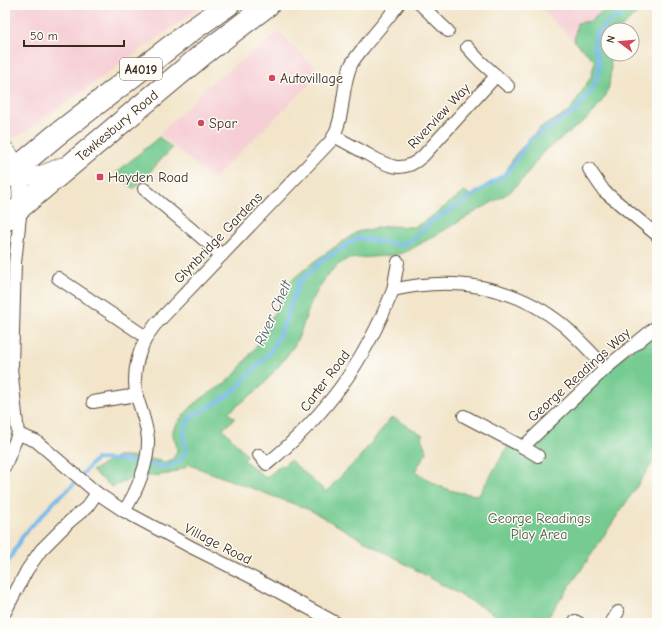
<svg xmlns="http://www.w3.org/2000/svg" width="662" height="628" font-family="'Comic Neue',sans-serif">
  <rect width="100%" height="100%" fill="#fdfcf7"/>
  <filter id="ink" filterUnits="userSpaceOnUse"><feTurbulence type="fractalNoise" baseFrequency=".025" numOctaves="2"/><feDisplacementMap in="SourceGraphic" scale="8" xChannelSelector="R" yChannelSelector="G"/><feConvolveMatrix kernelMatrix="1 2 1 2 8 2 1 2 1" color-interpolation-filters="sRGB"/></filter>
  <filter id="wash" filterUnits="userSpaceOnUse"><feTurbulence type="fractalNoise" baseFrequency=".012" numOctaves="4" result="noise"/><feDisplacementMap in="SourceGraphic" scale="16" xChannelSelector="R" yChannelSelector="G"/><feGaussianBlur stdDeviation="0.9" result="paint"/><feColorMatrix in="noise" values="0 0 0 0 0 0 0 0 0 0 0 0 0 0 0 0 0 1.4 0 .05"/><feComposite in="paint" operator="in"/></filter>
  <g filter="url(#wash)">
    <rect width="100%" height="100%" fill="#f2e5ca"/>
    <!-- built -->
    <g fill="#f6cfd6">
      <polygon points="5,5 204,5 20,135 10,136 5,130"/>
      <polygon points="537,5 609,5 591,21 577,23 574,41"/>
      <polygon points="279,32 321,73 213,179 159,134 211,83"/>
    </g>
    <!-- green -->
    <g fill="#74cb91" stroke="#587a58">
      <path d="M609,5H647L618,30H608V54H609L611,67L609,86L606,95L594,112L584,121L543,152L523,179L510,192L408,251L395,255L347,259L338,265L327,275L312,300L299,336L294,346L282,362L260,388L228,413L235,418L223,429L247,455L244,460L266,478L281,465L283,466L290,460L324,490L325,492L358,459L392,417L423,435L421,438L427,452L415,471C439,488 449,492 479,495L511,441L523,447L657,326V456L583,567L544,623H510L310,510L190,465L189,461L186,467L169,474L133,478L112,487L92,471L116,457H136L166,462L173,459L177,451L176,443L173,436V430L180,419L194,404L205,396L223,385L236,373L262,339L288,283L316,260L357,232L387,226L415,227L434,215L465,191L472,197L503,177L515,155L540,128L569,112L591,77L595,61L574,41L577,23L591,21Z"/>
      <polygon points="159,137 172,148 134,189 116,173"/>
    </g>
    <g fill="none" stroke-linecap="round" stroke-linejoin="round">
      <!-- stream -->
      <polyline stroke="#73b7e9" stroke-width="4" points="5,567 24,534 57,499 70,488 96,459 121,460 159,466 169,466 179,461 187,451 184,441 185,430 187,423 192,416 213,405 234,391 270,352 281,332 299,282 323,260 358,238 401,245 414,238 433,220 455,207 507,173 530,139 576,111 595,85 599,68 599,60 594,47 595,36 603,26 621,15 633,5"/>
    </g>
  </g>
  <g filter="url(#ink)">
    <g fill="none" stroke-linecap="round" stroke-linejoin="round">
      <defs>
        <g id="street">
          <polyline points="421,5 448,31"/>
          <polyline points="467,47 481,62 508,86"/>
          <path d="M334,136C345,142 356,148 367,154C387,166 403,175 423,156L496,76"/>
          <polyline points="589,169 604,191 657,235"/>
          <polyline points="144,189 222,255"/>
          <polyline points="58,278 146,337"/>
          <polyline points="393,290 398,262"/>
          <polyline points="12,365 15,263 21,207"/>
          <polyline points="93,402 137,395"/>
          <polyline points="464,416 523,447 606,368 657,326"/>
          <polyline points="18,434 36,441 97,493 124,511 191,547 257,580 336,623"/>
          <polyline points="523,447 538,456"/>
          <path d="M259,455L267,464C327,414 364,363 393,290C453,276 514,285 563,325C578,338 592,353 606,368"/>
          <polyline points="5,466 18,434 10,358"/>
          <path d="M124,511C137,492 149,462 148,439C147,425 141,410 137,397C131,372 139,345 155,325L330,142C346,119 340,90 351,65C355,57 362,50 367,43C378,30 388,18 398,5"/>
          <polyline points="5,612 27,570 41,550 70,521 87,507 97,493"/>
          <polyline points="575,621 579,623"/>
          <polyline points="611,623 618,612"/>
        </g>
        <g id="secondary">
          <path d="M5,149C22,170 21,181 21,206"/>
          <path d="M5,172C27,181 42,175 62,166"/>
        </g>
        <g id="highway">
          <polyline points="5,178 55,136 192,30 228,5"/>
          <polyline points="5,220 202,55 268,5"/>
        </g>
      </defs>
      <!-- street casing -->
      <use href="#street" stroke="#564638" stroke-width="14"/>
      <!-- secondary casing -->
      <use href="#secondary" stroke="#564638" stroke-width="18"/>
      <!-- highway casing -->
      <use href="#highway" stroke="#564638" stroke-width="24"/>
      <!-- street -->
      <use href="#street" stroke="#fff" stroke-width="12"/>
      <!-- secondary -->
      <use href="#secondary" stroke="#fff" stroke-width="17"/>
      <!-- highway -->
      <use href="#highway" stroke="#fff" stroke-width="22"/>
    </g>
  </g>
  <!-- markers -->
  <g fill="#d1495b" stroke="#fdfcf7" stroke-width="1.5">
    <circle cx="272" cy="78" r="4"/>
    <circle cx="201" cy="123" r="4"/>
    <rect x="96" y="173" width="8" height="8" rx="2"/>
  </g>
  <g text-anchor="middle" dominant-baseline="central" stroke-width="3" stroke-linejoin="round" paint-order="stroke">
    <!-- shield labels -->
    <rect fill="#fdfcf7" stroke="#75695f" stroke-width="1" x="120" y="58" width="42" height="22" rx="3"/>
    <g font-size="13" font-weight="bold" fill="#3b2a1e">
      <text x="141" y="69">A4019</text>
    </g>
    <!-- poi labels -->
    <g font-size="14" fill="#3b2a1e" stroke="#fdfcf7" text-anchor="start">
      <text x="280" y="78">Autovillage</text>
      <text x="209" y="123">Spar</text>
      <text x="108" y="177">Hayden Road</text>
    </g>
    <!-- street labels -->
    <g font-size="14" fill="#3b2a1e" stroke="#fdfcf7">
      <text transform="translate(439 116) rotate(-47)">Riverview Way</text>
      <text transform="translate(117 126) rotate(-40)">Tewkesbury Road</text>
      <text transform="translate(218 238) rotate(-46)">Glynbridge Gardens</text>
      <text transform="translate(579 375) rotate(-42)">George Readings Way</text>
      <text transform="translate(325 381) rotate(-53)">Carter Road</text>
      <text transform="translate(218 544) rotate(27)">Village Road</text>
    </g>
    <!-- park labels -->
    <g font-size="14" fill="#4c5a40" stroke="#fdfcf7">
      <text x="539" y="518">George Readings<tspan x="539" dy="16">Play Area</tspan></text>
    </g>
    <!-- water labels -->
    <g font-size="15" font-style="italic" fill="#4f5b65" stroke="#fdfcf7">
      <text transform="translate(273 313) rotate(-66)">River Chelt</text>
    </g>
  </g>
  <!-- margin -->
  <rect width="662" height="628" fill="none" stroke="#fdfcf7" stroke-width="20"/>
  <!-- north arrow -->
  <g transform="translate(620 42) rotate(286)"><circle r="19" fill="#fdfcf7" stroke="#afa8a0"/>
  <path d="M0-3L7 15L0 10L-7 15Z" fill="#d1495b"/>
  <text y="-6" font-size="11" font-weight="bold" text-anchor="middle" fill="#3b2a1e">N</text>
  </g>
  <!-- scale -->
  <path d="M24 40v6h100v-6" fill="none" stroke="#3b2a1e" stroke-width="2"/>
  <text x="30" y="40" font-size="12" fill="#3b2a1e" stroke="#fdfcf7" stroke-width="3" paint-order="stroke">50 m</text>
</svg>
